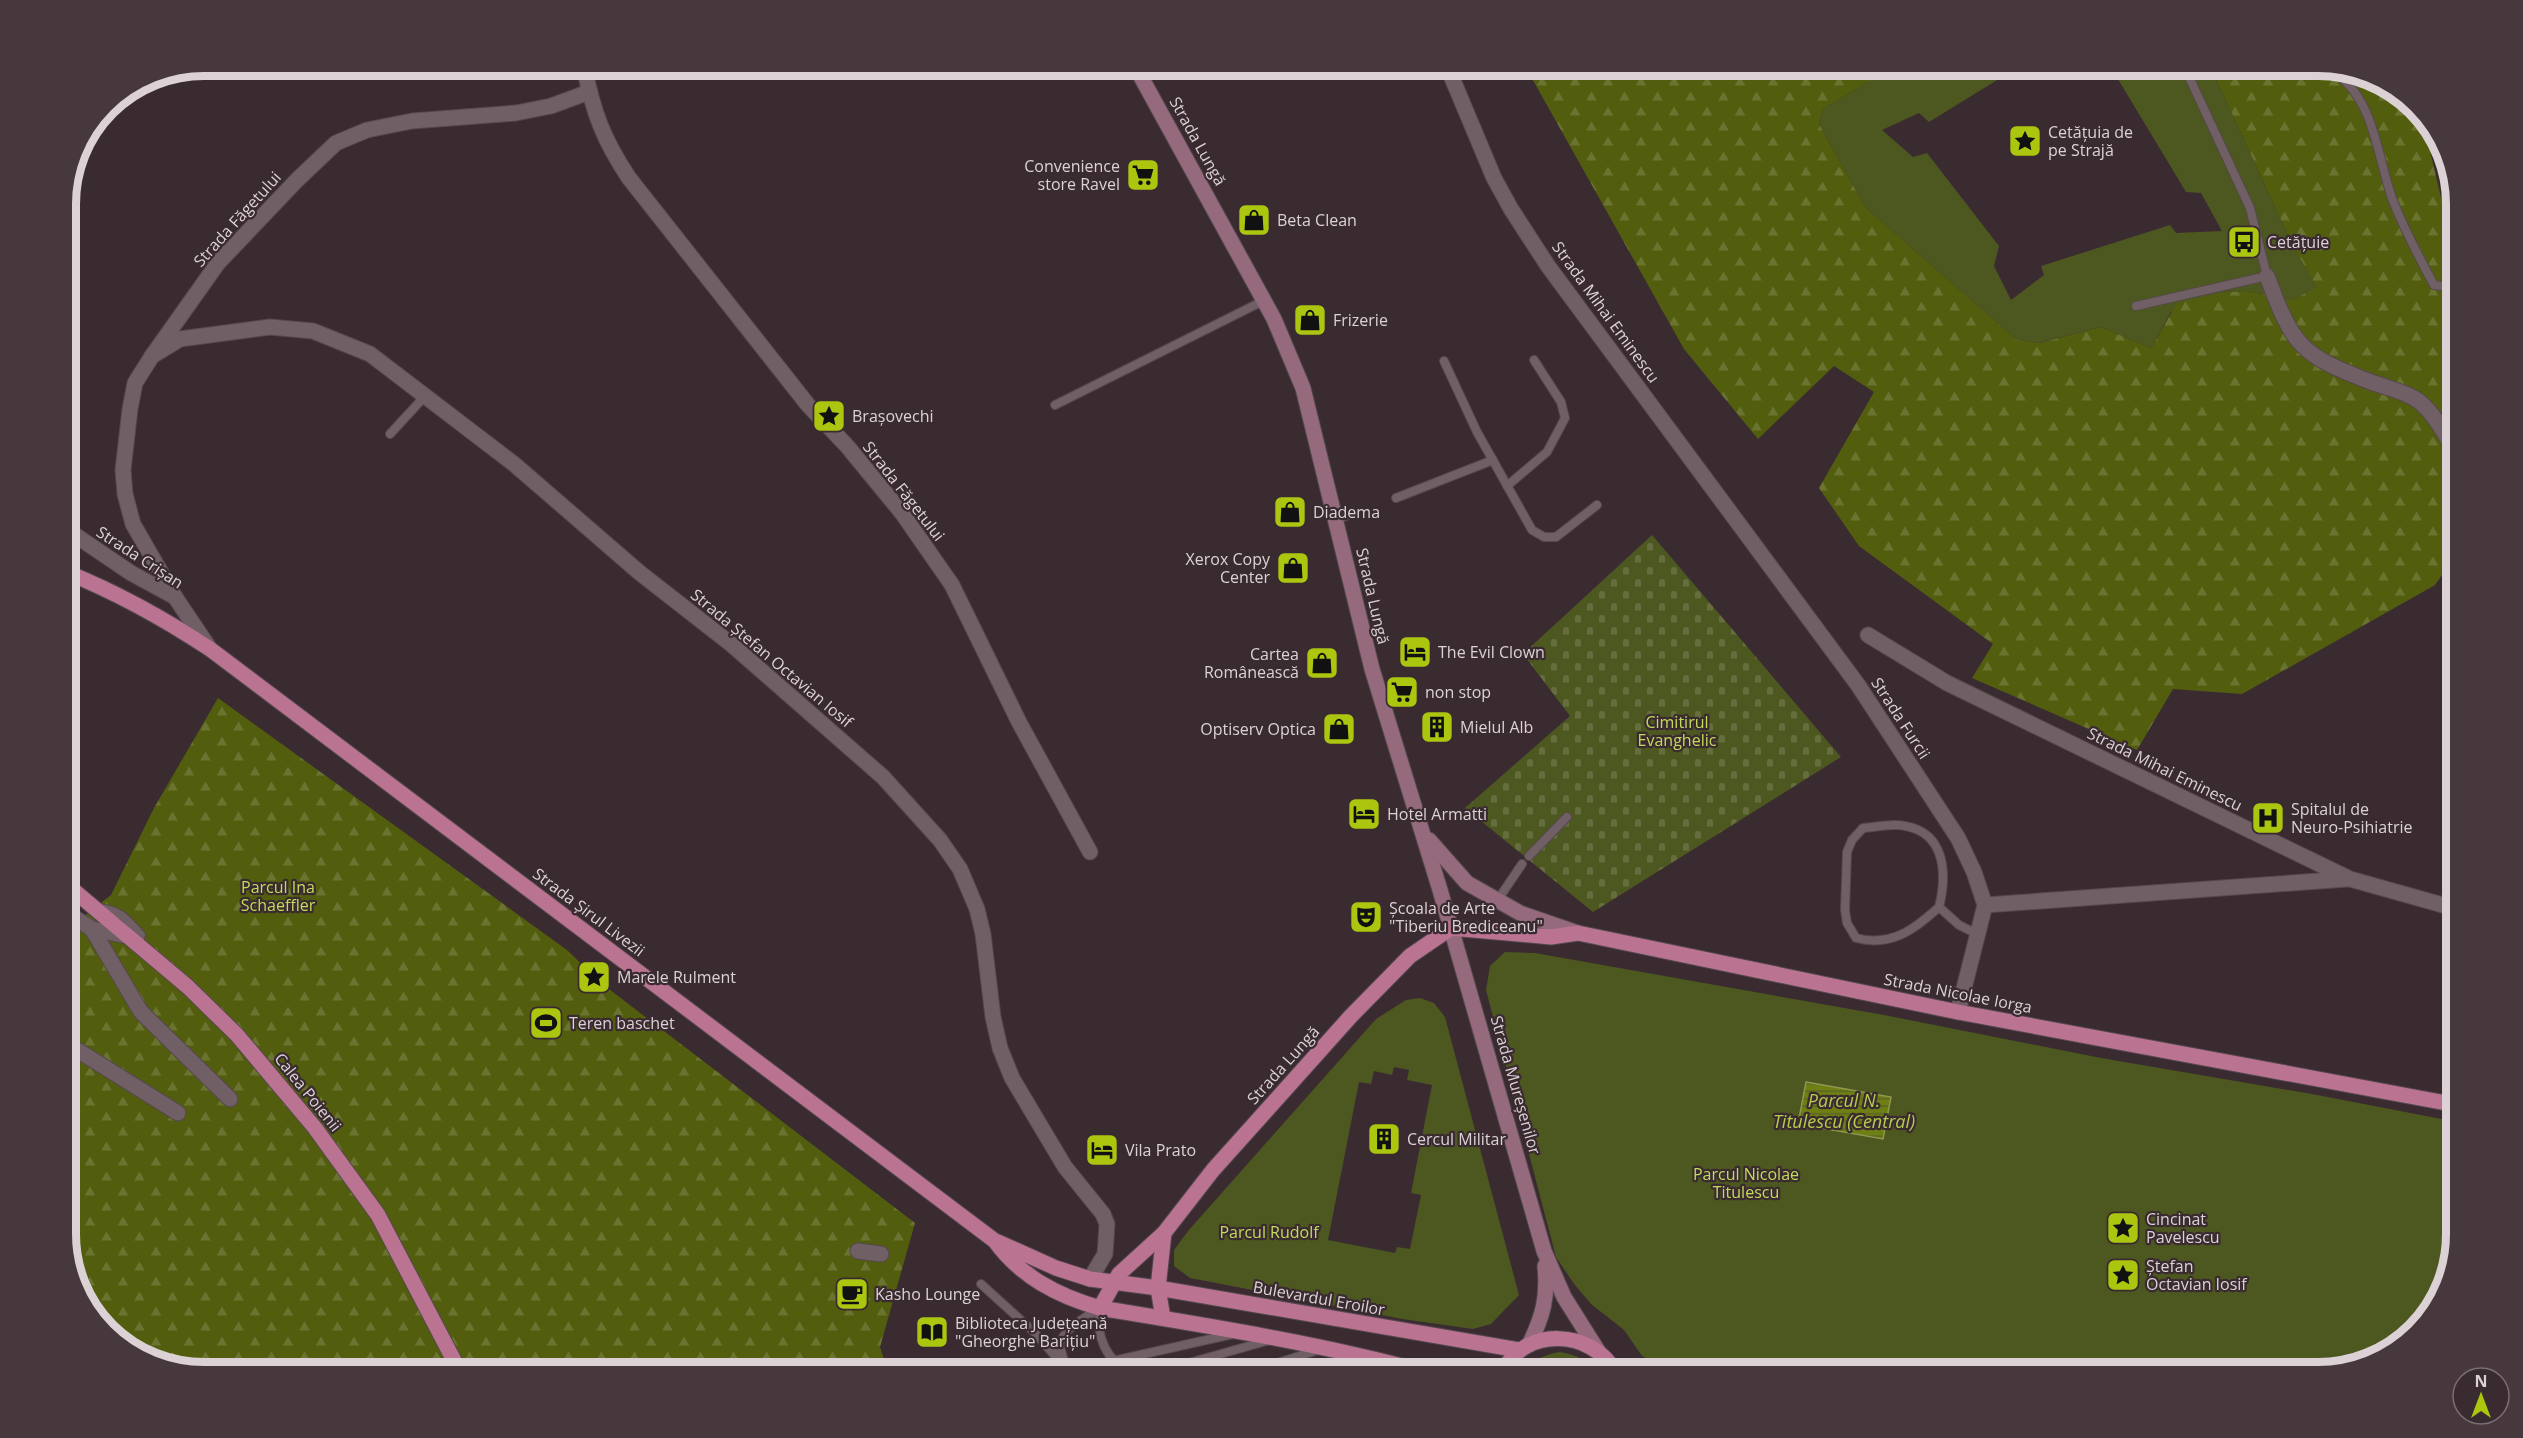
<svg xmlns="http://www.w3.org/2000/svg" width="2523" height="1438" font-family="'Open Sans',sans-serif">
  <defs>
    <pattern id="forest-firs" width="22" height="20" patternUnits="userSpaceOnUse" patternTransform="scale(1.5)"><rect width="22" height="20" fill="#525e0e"/><path d="M5 1l3.5 6h-7zM16 11l3.5 6h-7z" fill="#6a7430"/></pattern>
    <pattern id="cemetery-stones" width="16" height="16" patternUnits="userSpaceOnUse" patternTransform="scale(1.5)"><rect width="16" height="16" fill="#4d5720"/><path d="M2 7V4a2 2 0 0 1 4 0v3zM10 15v-3a2 2 0 0 1 4 0v3z" fill="#666e40"/></pattern>
    <pattern id="water-rules" width="6" height="5" patternUnits="userSpaceOnUse" patternTransform="scale(1.5)"><rect width="6" height="5" fill="#6e7f13"/><path d="M0 2.5h6" fill="none" stroke="#5c6525"/></pattern>
  </defs>
  <rect width="100%" height="100%" fill="#3a2b31"/>
  <!-- green -->
  <g fill="#4d5720" fill-rule="evenodd">
    <polygon points="1895,66 2020,66 1929,122 1919,113 1882,130 1913,157 1927,153 1999,246 1994,266 2011,300 2044,275 2041,266 2170,225 2176,233 2222,231 2201,193 2186,192 2110,66 2210,66 2292,244 2318,287 2292,300 2247,291 2226,292 2171,312 2151,348 2101,327 2038,343 2017,340 1865,207 1819,124 1823,109"/>
    <polygon points="1505,952 1535,953 1884,1015 2101,1058 2312,1094 2457,1122 2457,1233 2439,1302 2388,1353 2318,1372 1713,1372 1648,1359 1642,1356 1624,1330 1591,1304 1574,1284 1556,1257 1486,990 1490,966"/>
    <path d="M1420,998L1434,1003L1445,1017L1519,1295L1491,1324L1473,1329L1402,1319L1190,1278L1174,1266V1250L1188,1231L1376,1019L1406,1000ZM1394,1067L1409,1070L1407,1080L1432,1085L1411,1193L1421,1195L1410,1249L1397,1247L1395,1253L1328,1240L1359,1082L1371,1084L1374,1071L1392,1075Z"/>
    <path d="M1560,1352C1577,1355 1587,1360 1600,1372H1522C1533,1359 1544,1355 1560,1352Z"/>
  </g>
  <!-- forest -->
  <g fill="url(#forest-firs)">
    <polygon points="1525,66 1895,66 1823,109 1819,124 1865,207 2017,340 2039,343 2101,327 2151,348 2177,303 2226,292 2247,291 2292,300 2317,287 2292,244 2210,66 2318,66 2387,84 2422,117 2457,265 2457,553 2435,585 2242,694 2173,689 2137,750 1972,678 1993,644 1859,546 1819,488 1874,392 1834,366 1758,439 1684,349"/>
    <polygon points="218,698 567,950 601,983 915,1223 880,1347 888,1372 205,1372 136,1354 85,1303 66,1242 66,930 111,895 154,808"/>
  </g>
  <!-- cemetery -->
  <polygon fill="url(#cemetery-stones)" points="1652,535 1841,757 1593,912 1465,808 1570,716 1523,654"/>
  <!-- water -->
  <polygon fill="url(#water-rules)" stroke="#8f984e" stroke-width="1.5" points="1806,1082 1891,1097 1883,1139 1798,1124"/>
  <g fill="none" stroke-linecap="round" stroke-linejoin="round">
    <defs>
      <g id="lane">
        <polyline points="821,66 829,70 836,66"/>
        <path d="M2330,69C2375,97 2376,153 2392,198C2403,228 2419,257 2434,285L2457,288"/>
        <polyline points="2136,306 2267,276 2250,208 2184,66"/>
        <polyline points="1444,361 1477,432 1532,530 1544,537 1556,537 1597,505"/>
        <polyline points="1055,405 1265,300"/>
        <polyline points="390,434 426,395"/>
        <polyline points="1507,486 1547,452 1565,418 1561,402 1534,360"/>
        <polyline points="1396,498 1493,460"/>
        <polyline points="1337,519 1355,513"/>
        <polyline points="1529,856 1567,817"/>
        <polyline points="1497,901 1522,864"/>
        <path d="M1939,907C1914,930 1891,947 1856,938L1847,923L1845,910L1847,852L1852,840L1863,828C1876,827 1893,823 1905,826C1946,833 1947,875 1939,907L1959,925L1977,934"/>
        <path d="M98,908C120,910 127,919 141,935L138,944"/>
        <polyline points="981,1284 1035,1333 1055,1356"/>
        <path d="M1100,1308C1095,1335 1106,1363 1133,1372"/>
        <polyline points="1059,1343 1067,1372"/>
        <polyline points="1113,1361 1233,1334"/>
        <path d="M1052,1372C1059,1331 1067,1329 1100,1308"/>
        <polyline points="1157,1372 1270,1340"/>
        <polyline points="1250,1372 1321,1349"/>
        <polyline points="1324,1372 1364,1360"/>
      </g>
      <g id="street">
        <path d="M584,66C593,112 603,139 629,178L808,405L847,446L902,513L952,585L1019,722L1090,852"/>
        <polyline points="1447,66 1494,178 1511,209 1548,266 1858,685 1958,838 1974,872 1985,905 1958,1012"/>
        <polyline points="2452,181 2457,207"/>
        <path d="M2267,276C2293,346 2300,355 2371,382C2385,387 2402,391 2414,398C2433,409 2445,436 2457,453"/>
        <polyline points="152,356 180,339 270,327 313,331 370,354 514,464 640,573 731,644 883,777 940,840 960,869 977,909 983,934 993,1017 1000,1048 1012,1078 1065,1167 1103,1214 1107,1224 1105,1254 1090,1279"/>
        <polyline points="66,529 131,573 175,597"/>
        <polyline points="1868,635 1947,683 2350,879 2457,909"/>
        <polyline points="210,649 175,597 133,524 125,494 123,470 130,409 135,383 152,356 218,263 297,180 336,143 367,130 412,121 516,113 551,106 589,92"/>
        <polyline points="1985,905 2347,879"/>
        <polyline points="66,912 92,929 127,936"/>
        <polyline points="92,929 141,1012 230,1099"/>
        <polyline points="66,1043 178,1113"/>
        <polyline points="858,1251 881,1254"/>
      </g>
      <g id="secondary">
        <polyline points="1135,66 1274,319 1303,388 1372,669 1440,890 1544,1251 1564,1297 1598,1351"/>
        <polyline points="1429,840 1467,883 1520,913 1578,933"/>
        <path d="M1530,1343C1543,1315 1548,1298 1545,1266"/>
      </g>
      <g id="primary">
        <path d="M66,572C118,593 163,618 210,649L995,1241C1021,1277 1058,1296 1100,1308C1209,1326 1318,1343 1424,1372"/>
        <polyline points="66,884 188,987 237,1035 315,1128 378,1215 460,1372"/>
        <polyline points="998,1242 1056,1268 1090,1279 1158,1288 1519,1350"/>
        <polyline points="1100,1308 1119,1274 1164,1233 1213,1170 1351,1016 1410,956 1451,928 1551,937 1578,933 1958,1012 2457,1105"/>
        <polyline points="1163,1318 1158,1288 1164,1233"/>
        <path d="M1503,1372C1523,1326 1593,1329 1615,1372"/>
      </g>
    </defs>
    <!-- lane casing -->
    <use href="#lane" stroke="#55484e" stroke-width="10"/>
    <!-- street casing -->
    <use href="#street" stroke="#55484e" stroke-width="17"/>
    <!-- secondary casing -->
    <use href="#secondary" stroke="#55484e" stroke-width="17"/>
    <!-- primary casing -->
    <use href="#primary" stroke="#55484e" stroke-width="17"/>
    <!-- lane -->
    <use href="#lane" stroke="#715f66" stroke-width="8"/>
    <!-- street -->
    <use href="#street" stroke="#715f66" stroke-width="15"/>
    <!-- secondary -->
    <use href="#secondary" stroke="#956a7c" stroke-width="15"/>
    <!-- primary -->
    <use href="#primary" stroke="#ba7491" stroke-width="15"/>
  </g>
  <!-- icons -->
  <defs>
    <symbol id="sight-square" viewBox="-11 -11 22 22"><rect x="-9" y="-9" width="18" height="18" rx="4" fill="#acc610" stroke="#3a2b31"/><path d="M0-6L1.8-2.2L6-1.7L2.9 1.2L3.7 5.4L0 3.3L-3.7 5.4L-2.9 1.2L-6-1.7L-1.8-2.2Z" fill="#111"/></symbol>
    <symbol id="supermarket-square" viewBox="-11 -11 22 22"><rect x="-9" y="-9" width="18" height="18" rx="4" fill="#acc610" stroke="#3a2b31"/><path d="M-6-5.5h2.5l.6 2H6L4.5 2H-2.5L-4.4-4H-6ZM-1.5 3.2a1.3 1.3 0 1 0 .1 0ZM3 3.2a1.3 1.3 0 1 0 .1 0Z" fill="#111"/></symbol>
    <symbol id="shop-square" viewBox="-11 -11 22 22"><rect x="-9" y="-9" width="18" height="18" rx="4" fill="#acc610" stroke="#3a2b31"/><path d="M-5-2.5h2.3a2.7 3.5 0 0 1 5.4 0H5L5.5 6h-11ZM-1.5-2.5h3a1.5 2.3 0 0 0-3 0Z" fill="#111"/></symbol>
    <symbol id="bus-square" viewBox="-11 -11 22 22"><rect x="-9" y="-9" width="18" height="18" rx="4" fill="#acc610" stroke="#3a2b31"/><path d="M-5-6H5V4H4V6H2V4H-2V6H-4V4H-5ZM-3.5-4V0h7V-4ZM-3.5 1.2v1.5H-2V1.2ZM2 1.2v1.5H3.5V1.2Z" fill="#111"/></symbol>
    <symbol id="hotel-square" viewBox="-11 -11 22 22"><rect x="-9" y="-9" width="18" height="18" rx="4" fill="#acc610" stroke="#3a2b31"/><path d="M-6-4.5h1.5V1H6V5H4.5V3h-9V5H-6ZM-4 0a1.8 1.8 0 1 1 3.6 0ZM.5 0V-2.5h3Q6-2.5 6 0Z" fill="#111"/></symbol>
    <symbol id="building-square" viewBox="-11 -11 22 22"><rect x="-9" y="-9" width="18" height="18" rx="4" fill="#acc610" stroke="#3a2b31"/><path d="M-4-6H4V6H1V3H-1V6H-4ZM-2.5-4.3h1.7v1.8h-1.7ZM.8-4.3h1.7v1.8H.8ZM-2.5-1h1.7V.8h-1.7ZM.8-1h1.7V.8H.8Z" fill="#111"/></symbol>
    <symbol id="hospital-square" viewBox="-11 -11 22 22"><rect x="-9" y="-9" width="18" height="18" rx="4" fill="#acc610" stroke="#3a2b31"/><path d="M-5-5h3v3.5h4V-5h3V5h-3V1.5h-4V5h-3Z" fill="#111"/></symbol>
    <symbol id="theatre-square" viewBox="-11 -11 22 22"><rect x="-9" y="-9" width="18" height="18" rx="4" fill="#acc610" stroke="#3a2b31"/><path d="M-5-5.5Q0-4 5-5.5V0Q5 5 0 6Q-5 5-5 0ZM-3.3-2.5H-1v1.5H-3.3ZM1-2.5H3.3v1.5H1ZM-2.8 1Q0 5.5 2.8 1Z" fill="#111"/></symbol>
    <symbol id="stadium-square" viewBox="-11 -11 22 22"><rect x="-9" y="-9" width="18" height="18" rx="4" fill="#acc610" stroke="#3a2b31"/><path d="M0-5a6.5 5 0 1 0 0 10a6.5 5 0 1 0 0-10ZM-3.5-1.8h7v3.6h-7Z" fill="#111"/></symbol>
    <symbol id="cafe-square" viewBox="-11 -11 22 22"><rect x="-9" y="-9" width="18" height="18" rx="4" fill="#acc610" stroke="#3a2b31"/><path d="M-5.5-4.5H6V0H3Q3 3.5 0 3.5H-2.5Q-5.5 3.5-5.5 0ZM3-3.2v2h1.7v-2ZM-6 4.5H4V6H-6Z" fill="#111"/></symbol>
    <symbol id="library-square" viewBox="-11 -11 22 22"><rect x="-9" y="-9" width="18" height="18" rx="4" fill="#acc610" stroke="#3a2b31"/><path d="M-6-4Q-3-5.5-.7-3.5V5Q-3 3-6 4ZM6-4Q3-5.5 .7-3.5V5Q3 3 6 4Z" fill="#111"/></symbol>
  </defs>
  <g fill-rule="evenodd">
    <use href="#sight-square" x="2006" y="122" width="38" height="38"/>
    <use href="#supermarket-square" x="1124" y="156" width="38" height="38"/>
    <use href="#shop-square" x="1235" y="201" width="38" height="38"/>
    <use href="#bus-square" x="2225" y="223" width="38" height="38"/>
    <use href="#shop-square" x="1291" y="301" width="38" height="38"/>
    <use href="#sight-square" x="810" y="397" width="38" height="38"/>
    <use href="#shop-square" x="1271" y="493" width="38" height="38"/>
    <use href="#shop-square" x="1274" y="549" width="38" height="38"/>
    <use href="#hotel-square" x="1396" y="633" width="38" height="38"/>
    <use href="#shop-square" x="1303" y="644" width="38" height="38"/>
    <use href="#supermarket-square" x="1383" y="673" width="38" height="38"/>
    <use href="#building-square" x="1418" y="708" width="38" height="38"/>
    <use href="#shop-square" x="1320" y="710" width="38" height="38"/>
    <use href="#hotel-square" x="1345" y="795" width="38" height="38"/>
    <use href="#hospital-square" x="2249" y="799" width="38" height="38"/>
    <use href="#theatre-square" x="1347" y="898" width="38" height="38"/>
    <use href="#sight-square" x="575" y="958" width="38" height="38"/>
    <use href="#stadium-square" x="527" y="1004" width="38" height="38"/>
    <use href="#building-square" x="1365" y="1120" width="38" height="38"/>
    <use href="#hotel-square" x="1083" y="1131" width="38" height="38"/>
    <use href="#sight-square" x="2104" y="1209" width="38" height="38"/>
    <use href="#sight-square" x="2104" y="1256" width="38" height="38"/>
    <use href="#cafe-square" x="833" y="1275" width="38" height="38"/>
    <use href="#library-square" x="913" y="1313" width="38" height="38"/>
  </g>
  <g text-anchor="middle" dominant-baseline="central" stroke-width="4.5" stroke-linejoin="round" paint-order="stroke">
    <!-- poi labels -->
    <g font-size="16" fill="#dcd2d6" stroke="#3a2b31" text-anchor="start">
      <text x="2048" y="132">Cetățuia de<tspan x="2048" dy="18">pe Strajă</tspan></text>
      <text x="1120" y="166" text-anchor="end">Convenience<tspan x="1120" dy="18">store Ravel</tspan></text>
      <text x="1277" y="220">Beta Clean</text>
      <text x="2267" y="242">Cetățuie</text>
      <text x="1333" y="320">Frizerie</text>
      <text x="852" y="416">Brașovechi</text>
      <text x="1313" y="512">Diadema</text>
      <text x="1270" y="559" text-anchor="end">Xerox Copy<tspan x="1270" dy="18">Center</tspan></text>
      <text x="1438" y="652">The Evil Clown</text>
      <text x="1299" y="654" text-anchor="end">Cartea<tspan x="1299" dy="18">Românească</tspan></text>
      <text x="1425" y="692">non stop</text>
      <text x="1460" y="727">Mielul Alb</text>
      <text x="1316" y="729" text-anchor="end">Optiserv Optica</text>
      <text x="2291" y="809">Spitalul de<tspan x="2291" dy="18">Neuro-Psihiatrie</tspan></text>
      <text x="1387" y="814">Hotel Armatti</text>
      <text x="1389" y="908">Școala de Arte<tspan x="1389" dy="18">"Tiberiu Brediceanu"</tspan></text>
      <text x="617" y="977">Marele Rulment</text>
      <text x="569" y="1023">Teren baschet</text>
      <text x="1407" y="1139">Cercul Militar</text>
      <text x="1125" y="1150">Vila Prato</text>
      <text x="2146" y="1219">Cincinat<tspan x="2146" dy="18">Pavelescu</tspan></text>
      <text x="2146" y="1266">Ștefan<tspan x="2146" dy="18">Octavian Iosif</tspan></text>
      <text x="875" y="1294">Kasho Lounge</text>
      <text x="955" y="1323">Biblioteca Județeană<tspan x="955" dy="18">"Gheorghe Barițiu"</tspan></text>
    </g>
    <!-- street labels -->
    <g font-size="16" fill="#dcd2d6" stroke="#3a2b31">
      <text transform="translate(1198 141) rotate(61)">Strada Lungă</text>
      <text transform="translate(237 219) rotate(-48)">Strada Făgetului</text>
      <text transform="translate(1606 312) rotate(54)">Strada Mihai Eminescu</text>
      <text transform="translate(904 491) rotate(52)">Strada Făgetului</text>
      <text transform="translate(140 557) rotate(33)">Strada Crișan</text>
      <text transform="translate(1373 596) rotate(77)">Strada Lungă</text>
      <text transform="translate(772 658) rotate(40)">Strada Ștefan Octavian Iosif</text>
      <text transform="translate(1901 718) rotate(57)">Strada Furcii</text>
      <text transform="translate(2165 769) rotate(26)">Strada Mihai Eminescu</text>
      <text transform="translate(589 912) rotate(37)">Strada Șirul Livezii</text>
      <text transform="translate(1958 993) rotate(11)">Strada Nicolae Iorga</text>
      <text transform="translate(1283 1065) rotate(-48)">Strada Lungă</text>
      <text transform="translate(1516 1085) rotate(74)">Strada Mureșenilor</text>
      <text transform="translate(308 1092) rotate(51)">Calea Poienii</text>
      <text transform="translate(1319 1298) rotate(10)">Bulevardul Eroilor</text>
    </g>
    <!-- park labels -->
    <g font-size="16" fill="#c3db5a" stroke="#3a2b31">
      <text x="1677" y="722">Cimitirul<tspan x="1677" dy="18">Evanghelic</tspan></text>
      <text x="278" y="887">Parcul Ina<tspan x="278" dy="18">Schaeffler</tspan></text>
      <text x="1746" y="1174">Parcul Nicolae<tspan x="1746" dy="18">Titulescu</tspan></text>
      <text x="1269" y="1232">Parcul Rudolf</text>
    </g>
    <!-- water labels -->
    <g font-size="18" font-style="italic" fill="#b5cc4b" stroke="#3a2b31">
      <text x="1844" y="1100">Parcul N.<tspan x="1844" dy="21">Titulescu (Central)</tspan></text>
    </g>
  </g>
  <!-- crop -->
  <path d="M0 0H2523V1438H0ZM204 76H2318A128 128 0 0 1 2446 204V1234A128 128 0 0 1 2318 1362H204A128 128 0 0 1 76 1234V204A128 128 0 0 1 204 76Z" fill="#47383e" fill-rule="evenodd"/>
  <path fill="none" stroke="#dcd2d6" stroke-width="8" d="M204 76H2318A128 128 0 0 1 2446 204V1234A128 128 0 0 1 2318 1362H204A128 128 0 0 1 76 1234V204A128 128 0 0 1 204 76Z"/>
  <!-- north arrow -->
  <g transform="translate(2481 1396)"><circle r="28" fill="#3a2b31" stroke="#7b6e73" stroke-width="1.5"/>
  <path d="M0-4.5L10 22L0 15L-10 22Z" fill="#acc610"/>
  <text y="-9" font-size="16" font-weight="bold" text-anchor="middle" fill="#dcd2d6">N</text>
  </g>
</svg>
